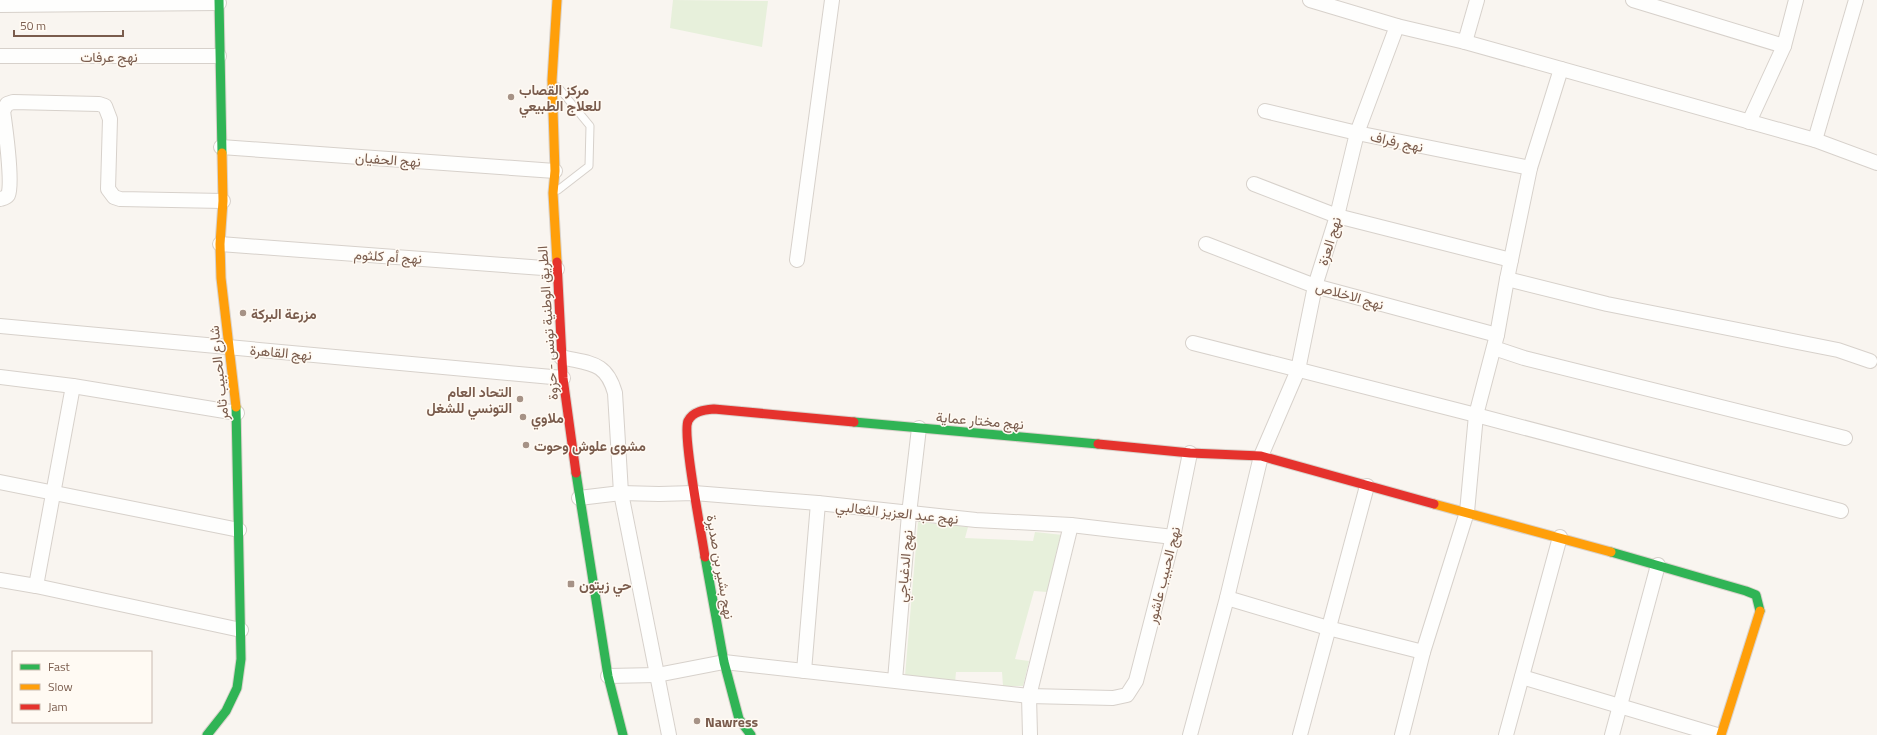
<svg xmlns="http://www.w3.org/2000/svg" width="1877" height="735" font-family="'Titillium Web',Vazirmatn,sans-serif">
  <rect width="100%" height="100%" fill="#f9f5f0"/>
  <!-- green -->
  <g fill="#e7f0db">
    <polygon points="673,0 768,1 762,47 670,28"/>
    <polygon points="918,522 968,527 965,538 1033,541 1035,532 1063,535 1047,592 1034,591 1015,659 1029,661 1023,686 1003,686 1002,672 956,672 955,683 905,676"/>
  </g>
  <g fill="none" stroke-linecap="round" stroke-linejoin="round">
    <defs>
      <polyline id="lane" points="558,87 590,126 589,166 558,190"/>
      <g id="street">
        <polyline points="1310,0 1397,26 1465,42 1815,140 1877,163"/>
        <polyline points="1633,0 1784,46"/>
        <polyline points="0,5 219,3"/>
        <polyline points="1465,42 1477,0"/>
        <polyline points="0,56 219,56"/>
        <polyline points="1265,111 1357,133 1530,168"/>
        <polyline points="1749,122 1784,46 1796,0"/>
        <polyline points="1815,140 1856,0"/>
        <polyline points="221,147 555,171"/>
        <polyline points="1254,184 1337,216 1511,260"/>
        <path d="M0,199C3,198 6,198 8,195C13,184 5,125 3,111L7,104L13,102L99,104L105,106L110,119L108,189L114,197L120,199L223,201"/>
        <polyline points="220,244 557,269"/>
        <polyline points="1206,244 1315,286 1497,335"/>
        <polyline points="797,260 832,0"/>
        <polyline points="1507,279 1607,304 1838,350 1870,361"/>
        <polyline points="0,326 563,378"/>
        <polyline points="1193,343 1476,415 1841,511"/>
        <polyline points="1494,348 1524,358 1845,438"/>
        <path d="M561,357C590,364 606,361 615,393L621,493L669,735"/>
        <polyline points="0,377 73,386 237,413"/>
        <polyline points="0,482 239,530"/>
        <polyline points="579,498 621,493 659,494 694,493 818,503 976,520 1071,525 1173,537"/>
        <polyline points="0,580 36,586 241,630"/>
        <polyline points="36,586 73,386"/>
        <polyline points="1227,598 1328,628 1423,652"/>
        <polyline points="804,671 818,503"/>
        <polyline points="608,676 657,675 724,662 1029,696 1113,698 1127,695 1136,681 1173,537 1190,453"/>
        <polyline points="1522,677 1717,735"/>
        <polyline points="895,680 909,514 919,428"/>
        <polyline points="1030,735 1029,696 1071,525"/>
        <polyline points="1190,735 1227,598 1261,456 1298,370 1315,286 1337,216 1357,133 1397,26"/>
        <polyline points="1300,735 1367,486"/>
        <polyline points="1402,735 1423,652 1467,512 1476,415 1497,335 1507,279 1530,168 1561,69"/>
        <polyline points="1506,735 1560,537"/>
        <polyline points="1612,735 1658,565"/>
      </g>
      <g id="fast">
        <polyline points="219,0 222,153"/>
        <polyline points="854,422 1098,444"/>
        <polyline points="576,473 608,676 623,735"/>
        <polyline points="1611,552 1746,591 1756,595 1760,611"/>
        <polyline points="705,557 724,662 739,719 751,735"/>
        <polyline points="207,735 226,711 237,688 241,659 236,407"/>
      </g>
      <g id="slow">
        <polyline points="222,153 223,201 220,244 221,278 236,407"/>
        <polyline points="557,262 553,193 555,171 552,80 557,0"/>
        <polyline points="1434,504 1611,552"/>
        <polyline points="1721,735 1760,611"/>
      </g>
      <g id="jam">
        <polyline points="557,262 563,378 576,473"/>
        <polyline points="1098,444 1190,453 1261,456 1434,504"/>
        <path d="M705,557C702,536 682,434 688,421C693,411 704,410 714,409L854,422"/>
      </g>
    </defs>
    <!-- lane casing -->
    <use href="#lane" stroke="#d7d1cb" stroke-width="9"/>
    <!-- street casing -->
    <use href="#street" stroke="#d7d1cb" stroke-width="16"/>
    <!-- fast casing -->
    <use href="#fast" stroke="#d9d2cb" stroke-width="11"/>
    <!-- slow casing -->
    <use href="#slow" stroke="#d9d2cb" stroke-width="11"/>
    <!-- jam casing -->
    <use href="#jam" stroke="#d9d2cb" stroke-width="11"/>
    <!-- lane -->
    <use href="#lane" stroke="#fefefd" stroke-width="7"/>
    <!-- street -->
    <use href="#street" stroke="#fefefd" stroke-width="14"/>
    <!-- fast -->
    <use href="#fast" stroke="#30b455" stroke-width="9"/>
    <!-- slow -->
    <use href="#slow" stroke="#ff9f0a" stroke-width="9"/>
    <!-- jam -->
    <use href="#jam" stroke="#e5322d" stroke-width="9"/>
  </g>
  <!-- markers -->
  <g fill="#a69286" stroke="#fffaf3" stroke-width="1.5">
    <circle cx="511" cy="97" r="4"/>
    <circle cx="243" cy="313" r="4"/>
    <circle cx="520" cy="399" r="4"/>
    <circle cx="523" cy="417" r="4"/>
    <circle cx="526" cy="445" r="4"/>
    <rect x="567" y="580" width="8" height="8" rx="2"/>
    <circle cx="697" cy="721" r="4"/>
  </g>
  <g text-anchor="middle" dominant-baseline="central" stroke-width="3" stroke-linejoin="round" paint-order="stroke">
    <!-- street labels -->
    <g font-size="14" fill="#7a5c4d" stroke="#fffaf3">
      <text x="109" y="56">نهج عرفات</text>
      <text transform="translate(1397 141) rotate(12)">نهج رفراف</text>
      <text transform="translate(388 159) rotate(4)">نهج الحفيان</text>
      <text transform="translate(1329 241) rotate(-73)">نهج العزة</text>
      <text transform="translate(388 256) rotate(4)">نهج أم كلثوم</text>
      <text transform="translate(1350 295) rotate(16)">نهج الاخلاص</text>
      <text transform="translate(547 323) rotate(-94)">الطريق الوطنية تونس - حزوة</text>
      <text transform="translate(281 352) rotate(5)">نهج القاهرة</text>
      <text transform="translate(218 373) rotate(-96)">شارع الحبيب ثامر</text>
      <text transform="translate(980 420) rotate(5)">نهج مختار عماية</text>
      <text transform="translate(897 512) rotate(6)">نهج عبد العزيز الثعالبي</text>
      <text transform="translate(904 566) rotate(-85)">نهج الدغباجي</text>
      <text transform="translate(721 567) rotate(80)">نهج بشير بن صديرة</text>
      <text transform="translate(1163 575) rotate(-76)">نهج الحبيب عاشور</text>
    </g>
    <!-- poi labels -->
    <g font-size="14" font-weight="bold" fill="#7a5c4d" stroke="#fffaf3" text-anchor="start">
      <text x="519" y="89">مركز القصاب<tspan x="519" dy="16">للعلاج الطبيعي</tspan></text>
      <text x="251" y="313">مزرعة البركة</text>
      <text x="512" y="391" text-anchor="end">التحاد العام<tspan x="512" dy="16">التونسي للشغل</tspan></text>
      <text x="531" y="417">ملاوي</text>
      <text x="534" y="445">مشوى علوش وحوت</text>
      <text x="579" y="584">حي زيتون</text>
      <text x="705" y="721">Nawress</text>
    </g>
  </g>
  <!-- legend -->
  <rect x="12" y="651" width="140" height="72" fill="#fffaf3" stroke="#cabbb1"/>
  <rect x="20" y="664" width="20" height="6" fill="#30b455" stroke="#cabbb1"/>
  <text x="48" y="671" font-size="12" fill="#7a5c4d">Fast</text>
  <rect x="20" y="684" width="20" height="6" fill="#ff9f0a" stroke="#cabbb1"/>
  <text x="48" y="691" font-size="12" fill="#7a5c4d">Slow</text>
  <rect x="20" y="704" width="20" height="6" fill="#e5322d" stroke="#cabbb1"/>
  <text x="48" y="711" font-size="12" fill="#7a5c4d">Jam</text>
  <!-- scale -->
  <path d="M14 30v6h109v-6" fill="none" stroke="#7a5c4d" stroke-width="2"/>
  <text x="20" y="30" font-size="12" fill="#7a5c4d" stroke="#fffaf3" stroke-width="3" paint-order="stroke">50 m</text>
</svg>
